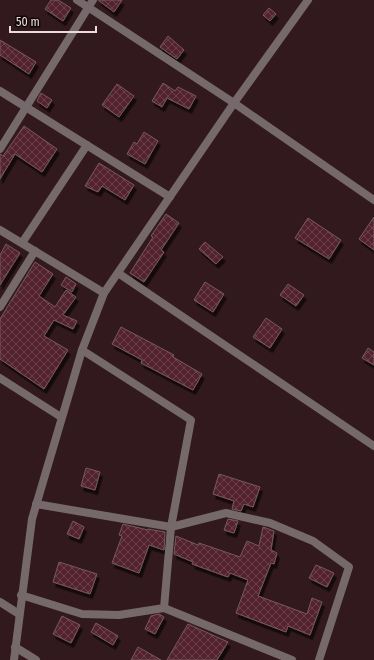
<svg xmlns="http://www.w3.org/2000/svg" width="374" height="660" font-family="'Fira Sans Condensed',sans-serif">
  <defs>
    <pattern id="building-cross-hatch" width="8" height="8" patternUnits="userSpaceOnUse"><rect width="8" height="8" fill="#52242e"/><path d="M0 0l8 8M0 8l8-8" fill="none" stroke="#6b434c"/></pattern>
    <filter id="shadow"><feDropShadow dx="2.5" dy="4.5" stdDeviation="0" flood-color="#0009"/></filter>
  </defs>
  <rect width="100%" height="100%" fill="#31191d"/>
  <!-- building -->
  <g fill="url(#building-cross-hatch)" stroke="#76595e" filter="url(#shadow)">
    <polygon points="51,0 58,0 71,8 63,21 45,9"/>
    <polygon points="98,0 122,0 114,12"/>
    <polygon points="269,8 276,14 270,21 263,15"/>
    <polygon points="168,36 184,50 177,59 160,47"/>
    <polygon points="0,40 36,62 29,74 0,55"/>
    <polygon points="163,83 175,91 178,87 196,96 189,109 167,98 162,107 152,101"/>
    <polygon points="117,84 134,96 119,117 102,105"/>
    <polygon points="41,93 52,100 47,108 37,101"/>
    <polygon points="24,126 57,149 42,172 15,154 0,179 0,154 3,156"/>
    <polygon points="144,132 158,141 145,164 127,154 134,142 137,144"/>
    <polygon points="99,163 134,185 125,200 102,186 98,192 85,186"/>
    <polygon points="166,214 179,223 161,250 164,252 144,282 130,273 153,237 151,236"/>
    <polygon points="374,217 374,250 359,239"/>
    <polygon points="308,218 341,240 329,259 295,238"/>
    <polygon points="205,242 223,257 216,264 199,249"/>
    <polygon points="6,244 20,253 0,285 0,255"/>
    <polygon points="35,262 53,274 39,296 55,307 66,290 76,297 63,315 77,321 73,329 54,320 44,336 68,350 44,389 0,359 0,319"/>
    <polygon points="66,277 76,284 72,292 61,285"/>
    <polygon points="205,282 224,294 213,312 194,300"/>
    <polygon points="288,284 304,295 296,306 280,295"/>
    <polygon points="266,318 282,329 270,348 253,337"/>
    <polygon points="121,327 174,355 173,357 202,374 193,390 141,363 142,360 112,344"/>
    <polygon points="368,348 374,352 374,365 362,358"/>
    <polygon points="86,468 100,472 95,490 81,486"/>
    <polygon points="219,474 260,487 253,507 244,504 241,511 232,509 234,501 213,494"/>
    <polygon points="228,519 238,521 234,533 224,530"/>
    <polygon points="73,521 84,527 79,539 67,534"/>
    <polygon points="123,524 148,530 148,529 165,532 164,550 149,545 139,573 112,563 122,536 119,535"/>
    <polygon points="263,527 274,531 271,550 277,553 274,564 271,563 258,596 307,614 312,598 322,602 310,635 288,626 286,632 236,613 248,580 230,573 228,577 192,564 193,562 174,554 176,536 198,545 199,543 240,557 247,541 259,546"/>
    <polygon points="59,562 97,574 90,594 53,582"/>
    <polygon points="316,565 334,573 327,587 309,578"/>
    <polygon points="159,614 164,617 155,634 145,629 151,616"/>
    <polygon points="62,616 80,625 71,643 53,634"/>
    <polygon points="96,623 118,636 113,645 91,632"/>
    <polygon points="188,624 228,642 217,660 167,660"/>
    <polygon points="138,647 161,660 131,660"/>
  </g>
  <g fill="none" stroke-linecap="round" stroke-linejoin="round">
    <!-- minor -->
    <g stroke="#76696b" stroke-width="8">
      <polyline points="77,0 234,103 374,200"/>
      <polyline points="0,91 170,197"/>
      <polyline points="0,149 93,0"/>
      <polyline points="0,230 104,293"/>
      <polyline points="22,243 87,145"/>
      <polyline points="118,273 374,446"/>
      <polyline points="0,307 35,251"/>
      <polyline points="82,350 191,420 171,527 164,608"/>
      <polyline points="0,378 61,417"/>
      <polyline points="36,504 171,527 226,513 270,523 313,541 349,567 319,660"/>
      <polyline points="21,595 82,614 119,615 164,608 292,660"/>
      <polyline points="0,602 19,614"/>
      <polyline points="15,647 36,660"/>
      <polyline points="14,660 32,519 82,350 104,293 234,103 308,0"/>
    </g>
  </g>
  <!-- scale -->
  <path d="M10 26v6h86v-6" fill="none" stroke="#ecdbdd" stroke-width="2"/>
  <text x="16" y="26" font-size="12" fill="#ecdbdd" stroke="#120709" stroke-width="3" paint-order="stroke">50 m</text>
</svg>
